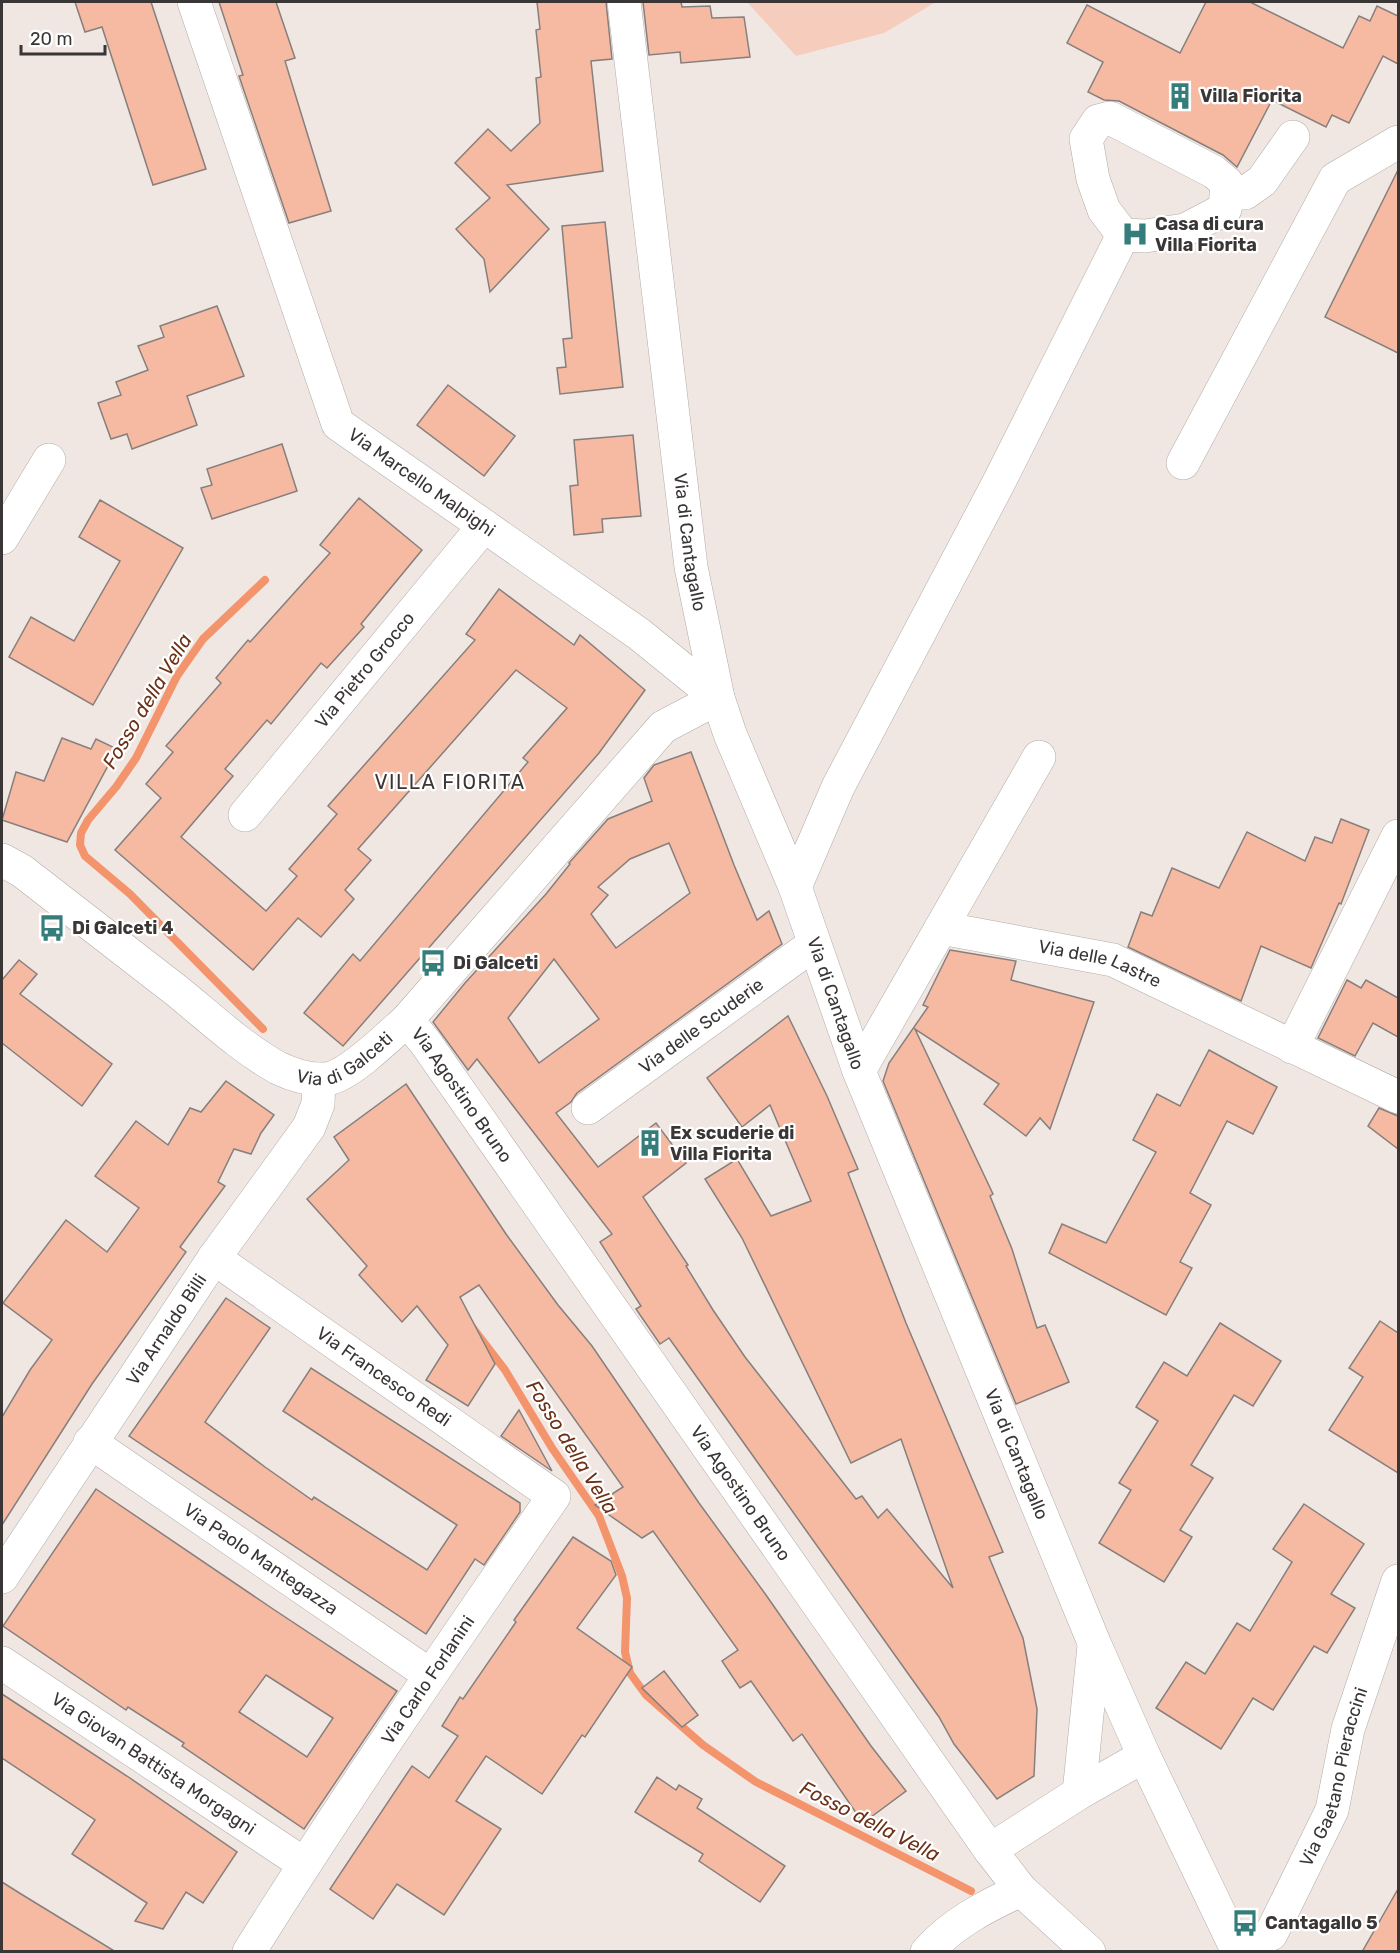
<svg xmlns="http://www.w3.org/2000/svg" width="1400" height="1953" font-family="Rubik,sans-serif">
  <rect width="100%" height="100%" fill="#f0e7e3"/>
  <!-- green -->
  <polygon fill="#f6ccbc" points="747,2 936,2 884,33 796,56"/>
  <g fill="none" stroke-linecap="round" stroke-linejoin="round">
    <!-- stream -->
    <g stroke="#f3946d" stroke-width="8">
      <polyline points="263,1029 130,894 85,856 80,845 81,833 88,820 116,787 136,758 177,676 203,639 265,580"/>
      <polyline points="472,1327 505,1370 552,1448 599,1516 622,1576 627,1598 625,1652 630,1673 646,1695 703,1745 756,1782 971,1891"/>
    </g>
  </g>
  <!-- building -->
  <g fill="#f6baa3" stroke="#877f7c" stroke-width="1.5" fill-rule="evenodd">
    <polygon points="75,2 151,2 206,169 153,185 102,27 85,32"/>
    <polygon points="219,2 276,2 295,58 285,61 331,211 289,223 239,76 243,75"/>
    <polygon points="537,2 606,2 612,59 591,61 603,171 507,185 549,229 490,292 484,259 456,229 490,198 455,163 488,129 511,151 540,123 536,78 541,77 536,30 540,29"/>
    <polygon points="643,2 681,2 682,7 710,6 712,18 744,17 750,57 681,63 680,52 649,55"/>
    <polygon points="1206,2 1250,2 1343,48 1359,16 1370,21 1377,6 1398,16 1398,64 1383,56 1349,123 1332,115 1326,127 1272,100 1237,167 1223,155 1119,101 1104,100 1088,92 1103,62 1067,43 1087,5 1180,53"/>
    <polygon points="1398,170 1398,353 1325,317"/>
    <polygon points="605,222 623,387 560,394 557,368 566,367 563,339 572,338 562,226"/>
    <polygon points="217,306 244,376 187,396 197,425 132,449 127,434 111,439 98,403 121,395 116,382 148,370 138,346 164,337 160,326"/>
    <polygon points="448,385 515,436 484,476 417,425"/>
    <polygon points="633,435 641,516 602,519 603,532 574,535 570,486 578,485 574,440"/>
    <polygon points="282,444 297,491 212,519 201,488 212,485 207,469"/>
    <polygon points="359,498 422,550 361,624 364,627 327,668 321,663 271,724 267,720 225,769 233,776 181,837 266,911 297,876 289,869 337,814 328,806 475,640 466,634 499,589 574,645 580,635 645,690 599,753 343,1046 304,1013 353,954 360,961 528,762 523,758 567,708 516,670 358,849 371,860 345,890 354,899 321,937 298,918 253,970 115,850 161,798 146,784 173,752 166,746 221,683 216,678 248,640 250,642 330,553 320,545"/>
    <polygon points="100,500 183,548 93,705 9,657 31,617 74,641 120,561 79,537"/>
    <polygon points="62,738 91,749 96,739 117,749 67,842 2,820 16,772 44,781"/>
    <path d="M691,752L734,865L757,920L769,911L782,944L577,1093L571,1102L556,1113L598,1167L656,1123L686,1163L643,1197L688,1265L686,1266L713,1310L745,1357L856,1499L862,1496L878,1518L887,1509L953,1588L901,1439L851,1463L742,1238L705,1179L737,1159L771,1216L811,1201L770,1105L742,1127L707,1078L788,1016L827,1096L858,1169L848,1173L906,1323L1003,1552L989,1557L1023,1638L1037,1709L1034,1776L997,1799L954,1744L939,1717L669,1338L660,1344L636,1309L641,1306L600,1242L612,1234L477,1059L468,1070L433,1022L465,983L546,894L570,864L569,863L608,819L652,801L644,778L654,765ZM669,843L690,893L616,948L591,914L608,895L598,887L630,859ZM554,959L599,1019L539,1063L508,1018Z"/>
    <polygon points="1341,819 1369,830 1341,904 1339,903 1311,968 1261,946 1241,1001 1128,947 1141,912 1152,916 1172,868 1219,888 1247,832 1305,861 1315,837 1332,843"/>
    <polygon points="950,950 1016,961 1011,980 1094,1002 1050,1129 1040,1118 1026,1136 984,1104 999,1084 915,1029 993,1194 990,1196 1012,1249 1037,1328 1045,1325 1069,1382 1016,1404 883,1081 889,1063 928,1007 923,1005"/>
    <polygon points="19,960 37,974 20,994 112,1064 82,1106 2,1043 2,980"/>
    <polygon points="1347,980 1361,988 1366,980 1398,998 1398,1037 1373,1023 1355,1056 1318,1038"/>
    <polygon points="1209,1050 1277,1087 1253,1134 1227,1121 1190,1193 1211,1205 1180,1262 1192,1268 1166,1315 1049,1253 1062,1224 1106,1243 1156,1152 1133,1140 1157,1094 1180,1106"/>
    <polygon points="226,1081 274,1115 261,1133 251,1154 234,1149 218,1182 225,1186 180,1247 186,1252 92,1384 2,1525 2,1417 30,1370 52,1340 3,1303 66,1220 107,1252 139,1208 95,1176 136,1121 168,1145 190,1108 201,1112"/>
    <polygon points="406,1084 506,1234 558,1305 592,1346 699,1503 766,1595 871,1746 906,1791 863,1823 802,1734 793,1741 751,1681 740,1688 722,1661 738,1650 653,1531 642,1538 595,1505 623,1487 479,1285 460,1297 495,1364 468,1406 426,1380 448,1345 417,1306 402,1322 359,1275 367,1266 307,1199 349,1160 334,1137"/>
    <polygon points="1379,1108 1398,1116 1398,1149 1368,1126"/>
    <polygon points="226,1298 270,1328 205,1422 265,1467 312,1500 314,1497 427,1570 457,1525 283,1411 311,1368 520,1503 520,1512 484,1565 475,1559 426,1634 129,1436"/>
    <polygon points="1380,1321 1398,1333 1398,1473 1329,1430 1363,1377 1349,1368"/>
    <polygon points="1220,1323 1281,1361 1253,1406 1234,1395 1191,1465 1213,1478 1180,1530 1192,1537 1164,1582 1099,1543 1131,1490 1119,1483 1158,1421 1136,1407 1164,1362 1187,1376"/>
    <polygon points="519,1410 552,1471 501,1436"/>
    <path d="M96,1489L273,1609L397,1691L304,1829L182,1746L184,1743L128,1707L126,1710L3,1626ZM266,1675L333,1718L307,1757L239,1712Z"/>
    <polygon points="1304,1504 1364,1544 1331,1594 1355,1608 1327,1653 1314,1646 1273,1710 1253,1698 1221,1749 1156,1708 1186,1662 1205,1674 1237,1623 1250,1631 1292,1562 1273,1549"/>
    <polygon points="573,1537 611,1561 616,1575 577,1628 632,1667 585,1737 582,1735 542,1794 486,1756 456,1801 501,1829 444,1915 397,1884 373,1919 330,1889 412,1766 429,1778 458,1736 442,1726 460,1697 463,1699 516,1622 514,1620"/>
    <polygon points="664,1671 698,1715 682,1727 642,1688"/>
    <polygon points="2,1694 127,1776 237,1852 203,1903 186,1892 163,1929 135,1921 147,1903 72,1854 95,1820 2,1758"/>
    <polygon points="657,1777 676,1790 679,1785 702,1799 697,1808 785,1866 760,1902 699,1861 703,1854 635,1812"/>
    <polygon points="2,1882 21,1894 116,1952 2,1952"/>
    <polygon points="1398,1889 1398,1952 1362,1952"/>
  </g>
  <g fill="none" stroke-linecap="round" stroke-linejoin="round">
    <defs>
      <g id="minor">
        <path id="s1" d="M194,2L338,424L639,634L718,698"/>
        <path id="s2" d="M624,2L691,567L718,698L730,734L795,887L859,1071L1095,1645L1144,1756L1238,1952"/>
        <polygon points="1110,118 1214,172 1227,183 1225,209 1185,230 1145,236 1123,235 1104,210 1093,179 1086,139 1098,121"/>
        <polyline points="1228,193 1245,193 1262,181 1293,137"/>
        <polyline points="1183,463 1335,179 1398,142"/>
        <polyline points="2,538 49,460"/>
        <path id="s3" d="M245,815L484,526"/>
        <path id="s4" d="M2,860L22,871C74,911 126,951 177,991C209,1017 242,1048 278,1068C293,1075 314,1082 331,1078C353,1072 389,1036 407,1020L663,727L718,698"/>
        <polyline points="795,887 838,787 998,484 1123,235"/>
        <polyline points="941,928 1039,757"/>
        <path id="s5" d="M407,1020L425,1042L990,1850L1021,1890L1089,1952"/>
        <polyline points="1292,1047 1398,836"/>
        <path id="s6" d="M859,1071L941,928L1113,960L1398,1097"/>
        <path id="s7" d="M588,1108L814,944"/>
        <path id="s8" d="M214,1258L554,1496C450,1646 346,1797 249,1952"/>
        <path id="s9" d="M90,1442L430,1675"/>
        <path id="s10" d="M2,1577L214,1258L309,1127L318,1104L319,1079"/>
        <path id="s11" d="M2,1663L304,1864"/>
        <polyline points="1079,1793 1094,1646"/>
        <polyline points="990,1850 1079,1793 1144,1756"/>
        <path id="s12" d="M1238,1950L1271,1934L1332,1810L1348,1729L1398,1581"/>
        <path d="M927,1952C953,1923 986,1906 1021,1890"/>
      </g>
    </defs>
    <!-- minor casing -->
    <use href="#minor" stroke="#b3aba8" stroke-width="34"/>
    <!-- minor -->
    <use href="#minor" stroke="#fff" stroke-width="33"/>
  </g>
  <!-- icons -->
  <defs>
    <symbol id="building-bare" viewBox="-9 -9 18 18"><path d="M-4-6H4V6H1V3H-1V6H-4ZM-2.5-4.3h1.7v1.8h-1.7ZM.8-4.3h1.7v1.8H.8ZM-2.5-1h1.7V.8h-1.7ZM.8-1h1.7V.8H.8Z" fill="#357d7b" stroke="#fff" stroke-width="2.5" paint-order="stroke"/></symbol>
    <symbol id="hospital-bare" viewBox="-9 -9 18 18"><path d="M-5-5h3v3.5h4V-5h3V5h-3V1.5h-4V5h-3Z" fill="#357d7b" stroke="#fff" stroke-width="2.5" paint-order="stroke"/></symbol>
    <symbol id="bus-bare" viewBox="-9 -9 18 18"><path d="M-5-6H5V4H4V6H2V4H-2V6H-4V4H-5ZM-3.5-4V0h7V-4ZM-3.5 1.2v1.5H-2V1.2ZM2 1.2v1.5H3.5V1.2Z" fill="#357d7b" stroke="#fff" stroke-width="2.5" paint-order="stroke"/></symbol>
  </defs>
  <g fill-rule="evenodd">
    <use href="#building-bare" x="1161" y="77" width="38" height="38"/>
    <use href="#hospital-bare" x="1116" y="215" width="38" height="38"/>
    <use href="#bus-bare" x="33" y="909" width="38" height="38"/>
    <use href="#bus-bare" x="414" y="944" width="38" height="38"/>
    <use href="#building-bare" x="631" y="1124" width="38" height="38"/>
    <use href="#bus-bare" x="1226" y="1904" width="38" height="38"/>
  </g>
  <g text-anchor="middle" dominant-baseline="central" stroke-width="4.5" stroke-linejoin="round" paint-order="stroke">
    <!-- poi labels -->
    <g font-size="18" font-weight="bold" fill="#393635" stroke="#fff" text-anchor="start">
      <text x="1200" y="96">Villa Fiorita</text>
      <text x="1155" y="224">Casa di cura<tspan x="1155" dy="21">Villa Fiorita</tspan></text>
      <text x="72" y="928">Di Galceti 4</text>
      <text x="453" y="963">Di Galceti</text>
      <text x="670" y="1133">Ex scuderie di<tspan x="670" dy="21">Villa Fiorita</tspan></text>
      <text x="1265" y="1923">Cantagallo 5</text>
    </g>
    <!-- street labels -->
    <g font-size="18" fill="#393635" stroke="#fff">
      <text stroke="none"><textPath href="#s1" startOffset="548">Via Marcello Malpighi</textPath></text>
      <text stroke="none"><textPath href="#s2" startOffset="544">Via di Cantagallo</textPath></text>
      <text stroke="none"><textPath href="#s3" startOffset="188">Via Pietro Grocco</textPath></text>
      <text stroke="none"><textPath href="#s6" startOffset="328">Via delle Lastre</textPath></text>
      <text stroke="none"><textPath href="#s2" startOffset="1030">Via di Cantagallo</textPath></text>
      <text stroke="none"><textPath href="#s7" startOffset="140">Via delle Scuderie</textPath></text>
      <text stroke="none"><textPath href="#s4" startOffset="420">Via di Galceti</textPath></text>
      <text stroke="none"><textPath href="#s5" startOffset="93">Via Agostino Bruno</textPath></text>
      <text stroke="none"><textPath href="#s10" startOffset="297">Via Arnaldo Billi</textPath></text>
      <text stroke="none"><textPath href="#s8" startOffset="207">Via Francesco Redi</textPath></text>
      <text stroke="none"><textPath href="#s2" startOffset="1516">Via di Cantagallo</textPath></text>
      <text stroke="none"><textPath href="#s5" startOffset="579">Via Agostino Bruno</textPath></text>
      <text stroke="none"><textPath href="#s9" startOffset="207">Via Paolo Mantegazza</textPath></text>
      <text transform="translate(428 1680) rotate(-56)">Via Carlo Forlanini</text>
      <text stroke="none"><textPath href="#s11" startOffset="182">Via Giovan Battista Morgagni</textPath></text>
      <text stroke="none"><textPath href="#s12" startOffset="207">Via Gaetano Pieraccini</textPath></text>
    </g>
    <!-- water labels -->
    <g font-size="20" font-style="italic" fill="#6d3116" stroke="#fff">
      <text transform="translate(147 701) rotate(-59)">Fosso della Vella</text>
      <text transform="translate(572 1447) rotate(58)">Fosso della Vella</text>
      <text transform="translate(870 1821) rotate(27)">Fosso della Vella</text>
    </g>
    <!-- neighbourhood labels -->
    <g font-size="20" letter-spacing="1.5" fill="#3c3533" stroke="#fff">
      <text x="450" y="782">VILLA FIORITA</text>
    </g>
  </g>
  <!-- border -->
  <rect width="1400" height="1953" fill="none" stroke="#393635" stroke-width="6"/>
  <!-- scale -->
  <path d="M21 45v9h84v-9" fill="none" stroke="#393635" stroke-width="3"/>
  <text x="30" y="45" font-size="18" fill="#393635" stroke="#ffffff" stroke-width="4.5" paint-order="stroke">20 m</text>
</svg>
